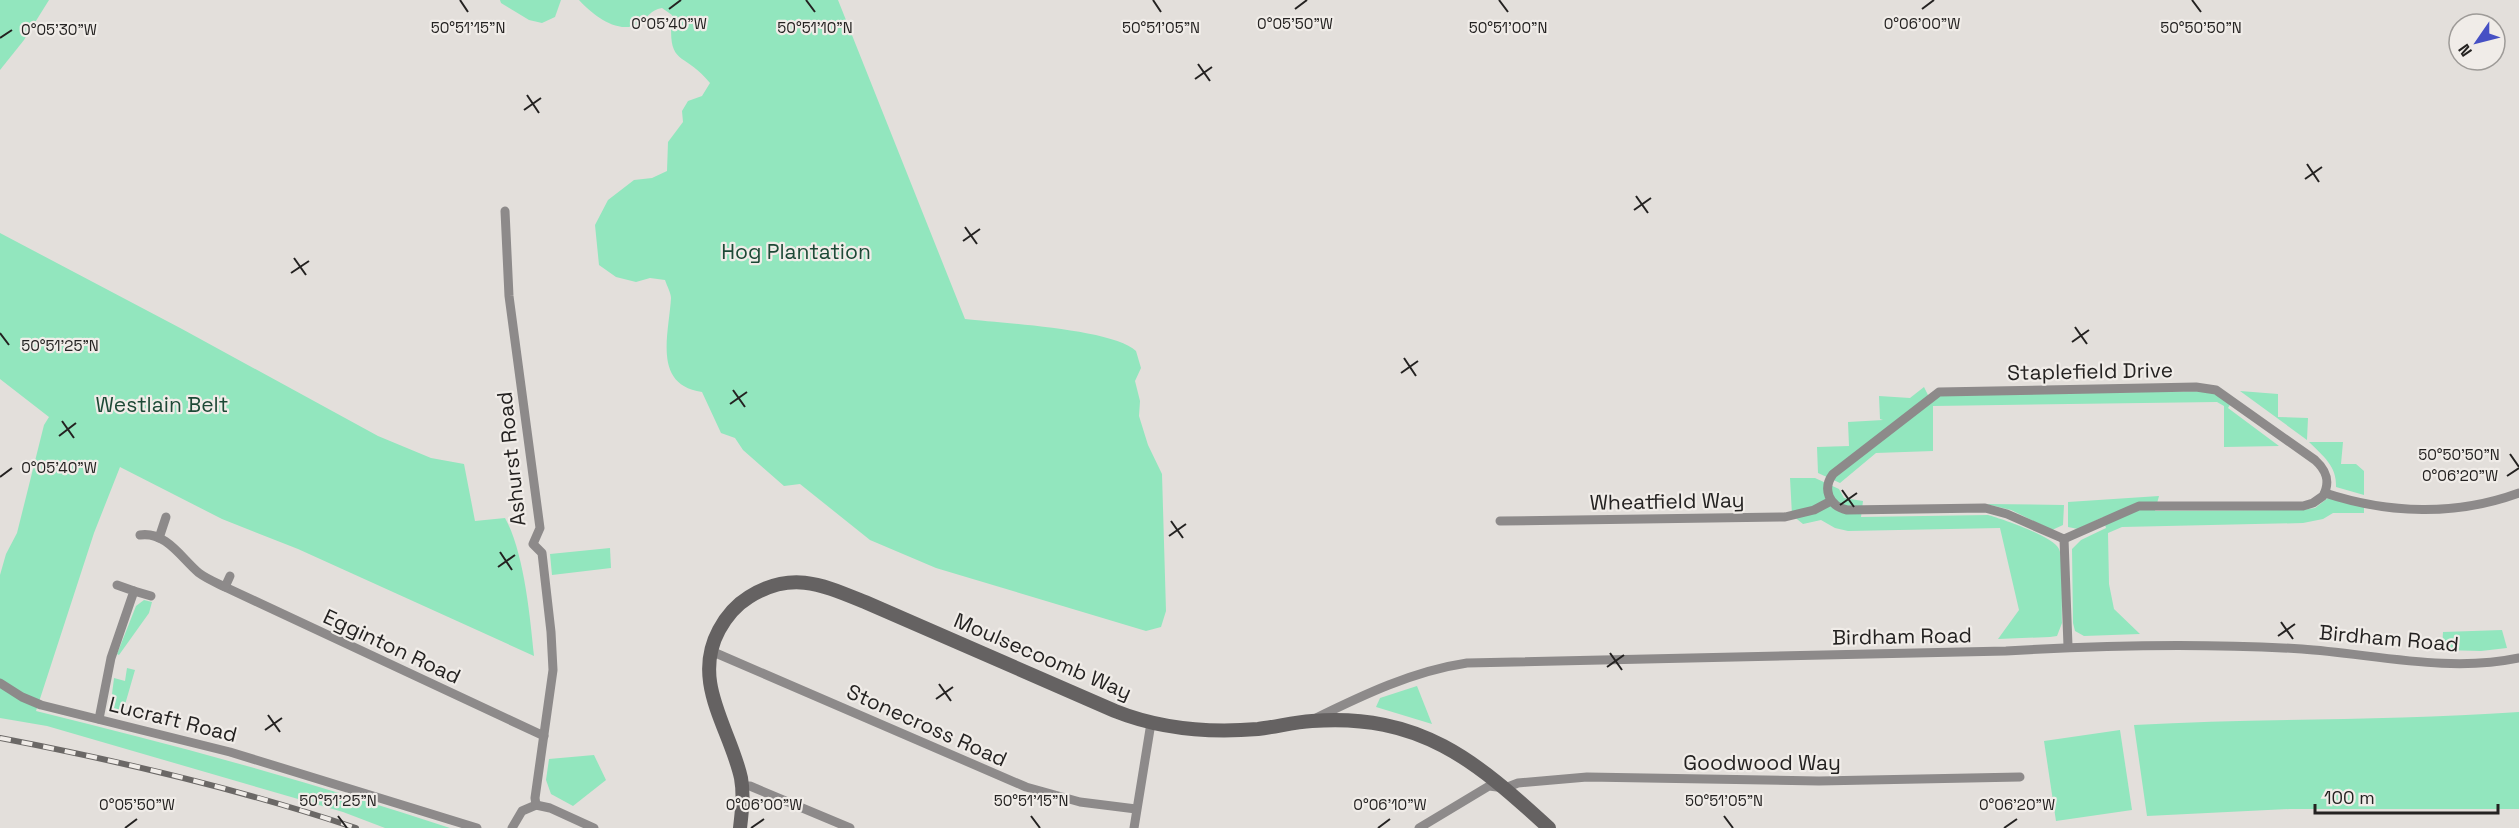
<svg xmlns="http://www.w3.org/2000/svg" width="2519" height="828" font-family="'Space Grotesk',sans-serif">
  <rect width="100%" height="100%" fill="#e3dfdb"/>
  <!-- green -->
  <g fill="#92e6be">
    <polygon points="0,0 49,0 24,40 0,70"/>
    <polygon points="500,0 561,0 555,17 542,23 529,20 501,3"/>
    <path d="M579,0H838L965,319C1000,323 1114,329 1136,351L1141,368L1135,381L1140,401L1139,416L1148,445L1162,474L1166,611L1161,627L1146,631L936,568L870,540L800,484L784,486L743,450L735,438L721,433L702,392C652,385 669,334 671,298C671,293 667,286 665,280L650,278L636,282L616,277L599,265L595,225L608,200L634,180L652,178L667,171L668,142L683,122L682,111L688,101L702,96L710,83C683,50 667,68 672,15L662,8C650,10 648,18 638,24C617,35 592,14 579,0Z"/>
    <path d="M0,233L182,329L378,436L431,458L464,464L475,521L505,518C524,552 530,616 534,656L298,549L222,519L120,467L94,533L36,711C176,745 314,783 450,828H385L343,812L47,726L0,718V575L6,554L17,533L44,425L49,417L0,379Z"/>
    <polygon points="1924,387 1931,401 1939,395 2213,391 2231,403 2228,408 2279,446 2224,447 2224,406 2217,402 1933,406 1933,451 1876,453 1840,483 1818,473 1817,447 1849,446 1848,422 1883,420 1880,419 1879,396 1910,398"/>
    <polygon points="2240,391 2278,394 2278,417 2308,418 2307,440"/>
    <path d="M2309,442H2343L2341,464H2356L2364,471V495L2336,487C2337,466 2323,456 2309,442Z"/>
    <path d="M1790,478H1815L1839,489L1844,498L1863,501L1861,517L1988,515C2002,519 2053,536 2059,549C2064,560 2061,608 2062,623L2057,636L2050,637L1998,639L2019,610L2000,528L1848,531L1835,528L1821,520L1803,524L1792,515Z"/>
    <polygon points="2159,496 2155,511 2302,510 2315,508 2328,498 2364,506 2364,513 2333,513 2323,519 2303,523 2122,527 2108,533 2109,584 2114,609 2140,634 2084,636 2075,631 2073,623 2072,549 2081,540 2106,528 2103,517 2078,529 2068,527 2068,502"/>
    <polygon points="1986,504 2064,505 2063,525 2052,530 2011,510"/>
    <polygon points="610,548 611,568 552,575 550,554"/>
    <polygon points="144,600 152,602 149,613 119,655 117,654 136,606"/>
    <polygon points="2502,630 2507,648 2481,651 2442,650 2443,632"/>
    <path d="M127,668L135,670L122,715C107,709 113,691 114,678L125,681Z"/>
    <polygon points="1417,686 1432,724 1376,707 1380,698"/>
    <path d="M2519,712V809H2290L2147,816L2134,725C2262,718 2391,721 2519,712Z"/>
    <polygon points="2120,730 2132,810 2056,821 2044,741"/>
    <polygon points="594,755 606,780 573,806 551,794 546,780 549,759"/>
  </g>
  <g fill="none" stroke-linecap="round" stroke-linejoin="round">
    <!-- street -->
    <g stroke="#8d8a8a" stroke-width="9">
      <polyline points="505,211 509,296 540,528 533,544 542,553 551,632 553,670 535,798 536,805 522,811 512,828"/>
      <path d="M2196,387L2216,390L2315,460C2326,470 2331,481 2323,496L2313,503L2303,506H2139L2064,539L2007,514L1985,508L1847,510C1829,506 1822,489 1833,474L1939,392Z"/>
      <path d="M2325,493C2389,514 2456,516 2519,493"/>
      <polyline points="1500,521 1785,517 1814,510 1831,501"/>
      <path d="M140,535C166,531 182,559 199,573C207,579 217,583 225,587L544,736"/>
      <polyline points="159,538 166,517"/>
      <polyline points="2064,539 2068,646"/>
      <polyline points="225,587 230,576"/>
      <polyline points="134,591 151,596"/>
      <polyline points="711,651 1026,787 1080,802 1136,809"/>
      <polyline points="0,683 22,697 41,705 230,752 477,828"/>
      <polyline points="99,719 111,658 134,591 117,585"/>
      <path d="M1314,719C1363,695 1413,671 1467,663L2006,651C2104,645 2204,643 2302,649C2373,654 2448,673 2519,658"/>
      <polyline points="742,786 750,786 850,828"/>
      <polyline points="536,805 550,808 594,828"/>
      <polyline points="1134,828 1151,723"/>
      <polyline points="1419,828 1489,786 1505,788 1518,783 1587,777 1819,781 2020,777"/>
    </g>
    <!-- secondary -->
    <path stroke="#656262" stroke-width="14" d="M740,828C742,811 744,795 741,778C730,728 691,682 719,630C726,617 736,605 749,597C792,570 823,585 865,602L1115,711C1160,729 1210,733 1258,729C1276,727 1294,722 1312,721C1420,713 1475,760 1549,828"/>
    <defs>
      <path id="rail" d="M0,738C120,761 240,789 356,828"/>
    </defs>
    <!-- rail casing -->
    <use href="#rail" stroke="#6b6866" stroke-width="6"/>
    <!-- rail -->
    <use href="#rail" stroke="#f0ece8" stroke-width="4" stroke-dasharray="11" stroke-linecap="butt"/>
  </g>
  <!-- ticks -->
  <path fill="none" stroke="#242221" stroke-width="2" d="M460,0L468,12M806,0L815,12M1153,0L1161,12M1499,0L1508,12M2192,0L2201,12M669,9L681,0M1295,9L1307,0M1922,9L1934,0M0,38L12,30M1198,64L1210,81M1195,79L1212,67M527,95L539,113M524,110L541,98M2307,164L2319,182M2305,179L2322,167M1636,196L1648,213M1634,210L1651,198M965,227L977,244M963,241L980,229M294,258L306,275M291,273L309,261M2075,327L2087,344M0,333L9,345M2072,342L2089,330M1404,358L1416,376M1401,373L1418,361M733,390L745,407M730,404L747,392M62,421L74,438M59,436L76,423M2510,454L2519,467M2507,476L2519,468M0,477L12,468M1842,490L1854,507M1840,505L1857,493M1171,521L1183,538M1169,536L1186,524M500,552L512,570M498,567L515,555M2281,622L2293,639M2278,636L2295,624M1610,653L1622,670M1607,667L1624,655M939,684L951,701M936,699L953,687M268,715L280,732M265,730L282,718M338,816L347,828M1031,816L1040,828M1724,816L1733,828M125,828L137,819M751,828L764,819M1378,828L1390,819M2004,828L2017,819"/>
  <g text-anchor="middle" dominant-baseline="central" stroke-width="4.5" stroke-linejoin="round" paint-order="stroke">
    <!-- park labels -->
    <g font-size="21" fill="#1d4936" stroke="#f0ece8">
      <text x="796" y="251">Hog Plantation</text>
      <text x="162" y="404">Westlain Belt</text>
    </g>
    <!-- street labels -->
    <g font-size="21" fill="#242221" stroke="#f0ece8">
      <text transform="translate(2090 371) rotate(-1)">Staplefield Drive</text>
      <text transform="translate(511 459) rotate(-96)">Ashurst Road</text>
      <text transform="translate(1667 501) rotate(-1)">Wheatfield Way</text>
      <text transform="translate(1902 636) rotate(-1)">Birdham Road</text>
      <text transform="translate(2389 638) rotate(5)">Birdham Road</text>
      <text transform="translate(392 646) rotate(25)">Egginton Road</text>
      <text transform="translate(1043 656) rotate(23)">Moulsecoomb Way</text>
      <text transform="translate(173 719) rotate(14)">Lucraft Road</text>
      <text transform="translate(927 725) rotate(24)">Stonecross Road</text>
      <text x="1762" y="762">Goodwood Way</text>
    </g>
  </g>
  <g font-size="15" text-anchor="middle" fill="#242221" stroke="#f0ece8" stroke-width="4.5" stroke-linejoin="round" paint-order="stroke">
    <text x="1295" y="29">0°05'50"W</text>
    <text x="1922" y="29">0°06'00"W</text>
    <text x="669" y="29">0°05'40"W</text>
    <text x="468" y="33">50°51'15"N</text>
    <text x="815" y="33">50°51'10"N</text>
    <text x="1161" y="33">50°51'05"N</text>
    <text x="1508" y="33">50°51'00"N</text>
    <text x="2201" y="33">50°50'50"N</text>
    <text x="59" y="35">0°05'30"W</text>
    <text x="60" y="351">50°51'25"N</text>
    <text x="2459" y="460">50°50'50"N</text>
    <text x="59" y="473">0°05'40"W</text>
    <text x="2460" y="481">0°06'20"W</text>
    <text x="338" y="806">50°51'25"N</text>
    <text x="1031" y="806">50°51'15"N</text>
    <text x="1724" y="806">50°51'05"N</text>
    <text x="137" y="810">0°05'50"W</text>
    <text x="764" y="810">0°06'00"W</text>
    <text x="1390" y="810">0°06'10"W</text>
    <text x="2017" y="810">0°06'20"W</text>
  </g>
  <!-- north arrow -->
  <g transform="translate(2477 42) rotate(235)"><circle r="28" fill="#f0ece8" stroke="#9e9b98" stroke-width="1.5"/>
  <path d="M0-4.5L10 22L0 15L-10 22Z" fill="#4650c4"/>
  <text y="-9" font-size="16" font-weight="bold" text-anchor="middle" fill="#242221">N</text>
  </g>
  <!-- scale -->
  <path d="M2315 804v9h183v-9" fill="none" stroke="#242221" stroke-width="3"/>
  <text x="2324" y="804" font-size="18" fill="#242221" stroke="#f0ece8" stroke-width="4.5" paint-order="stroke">100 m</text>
</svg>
